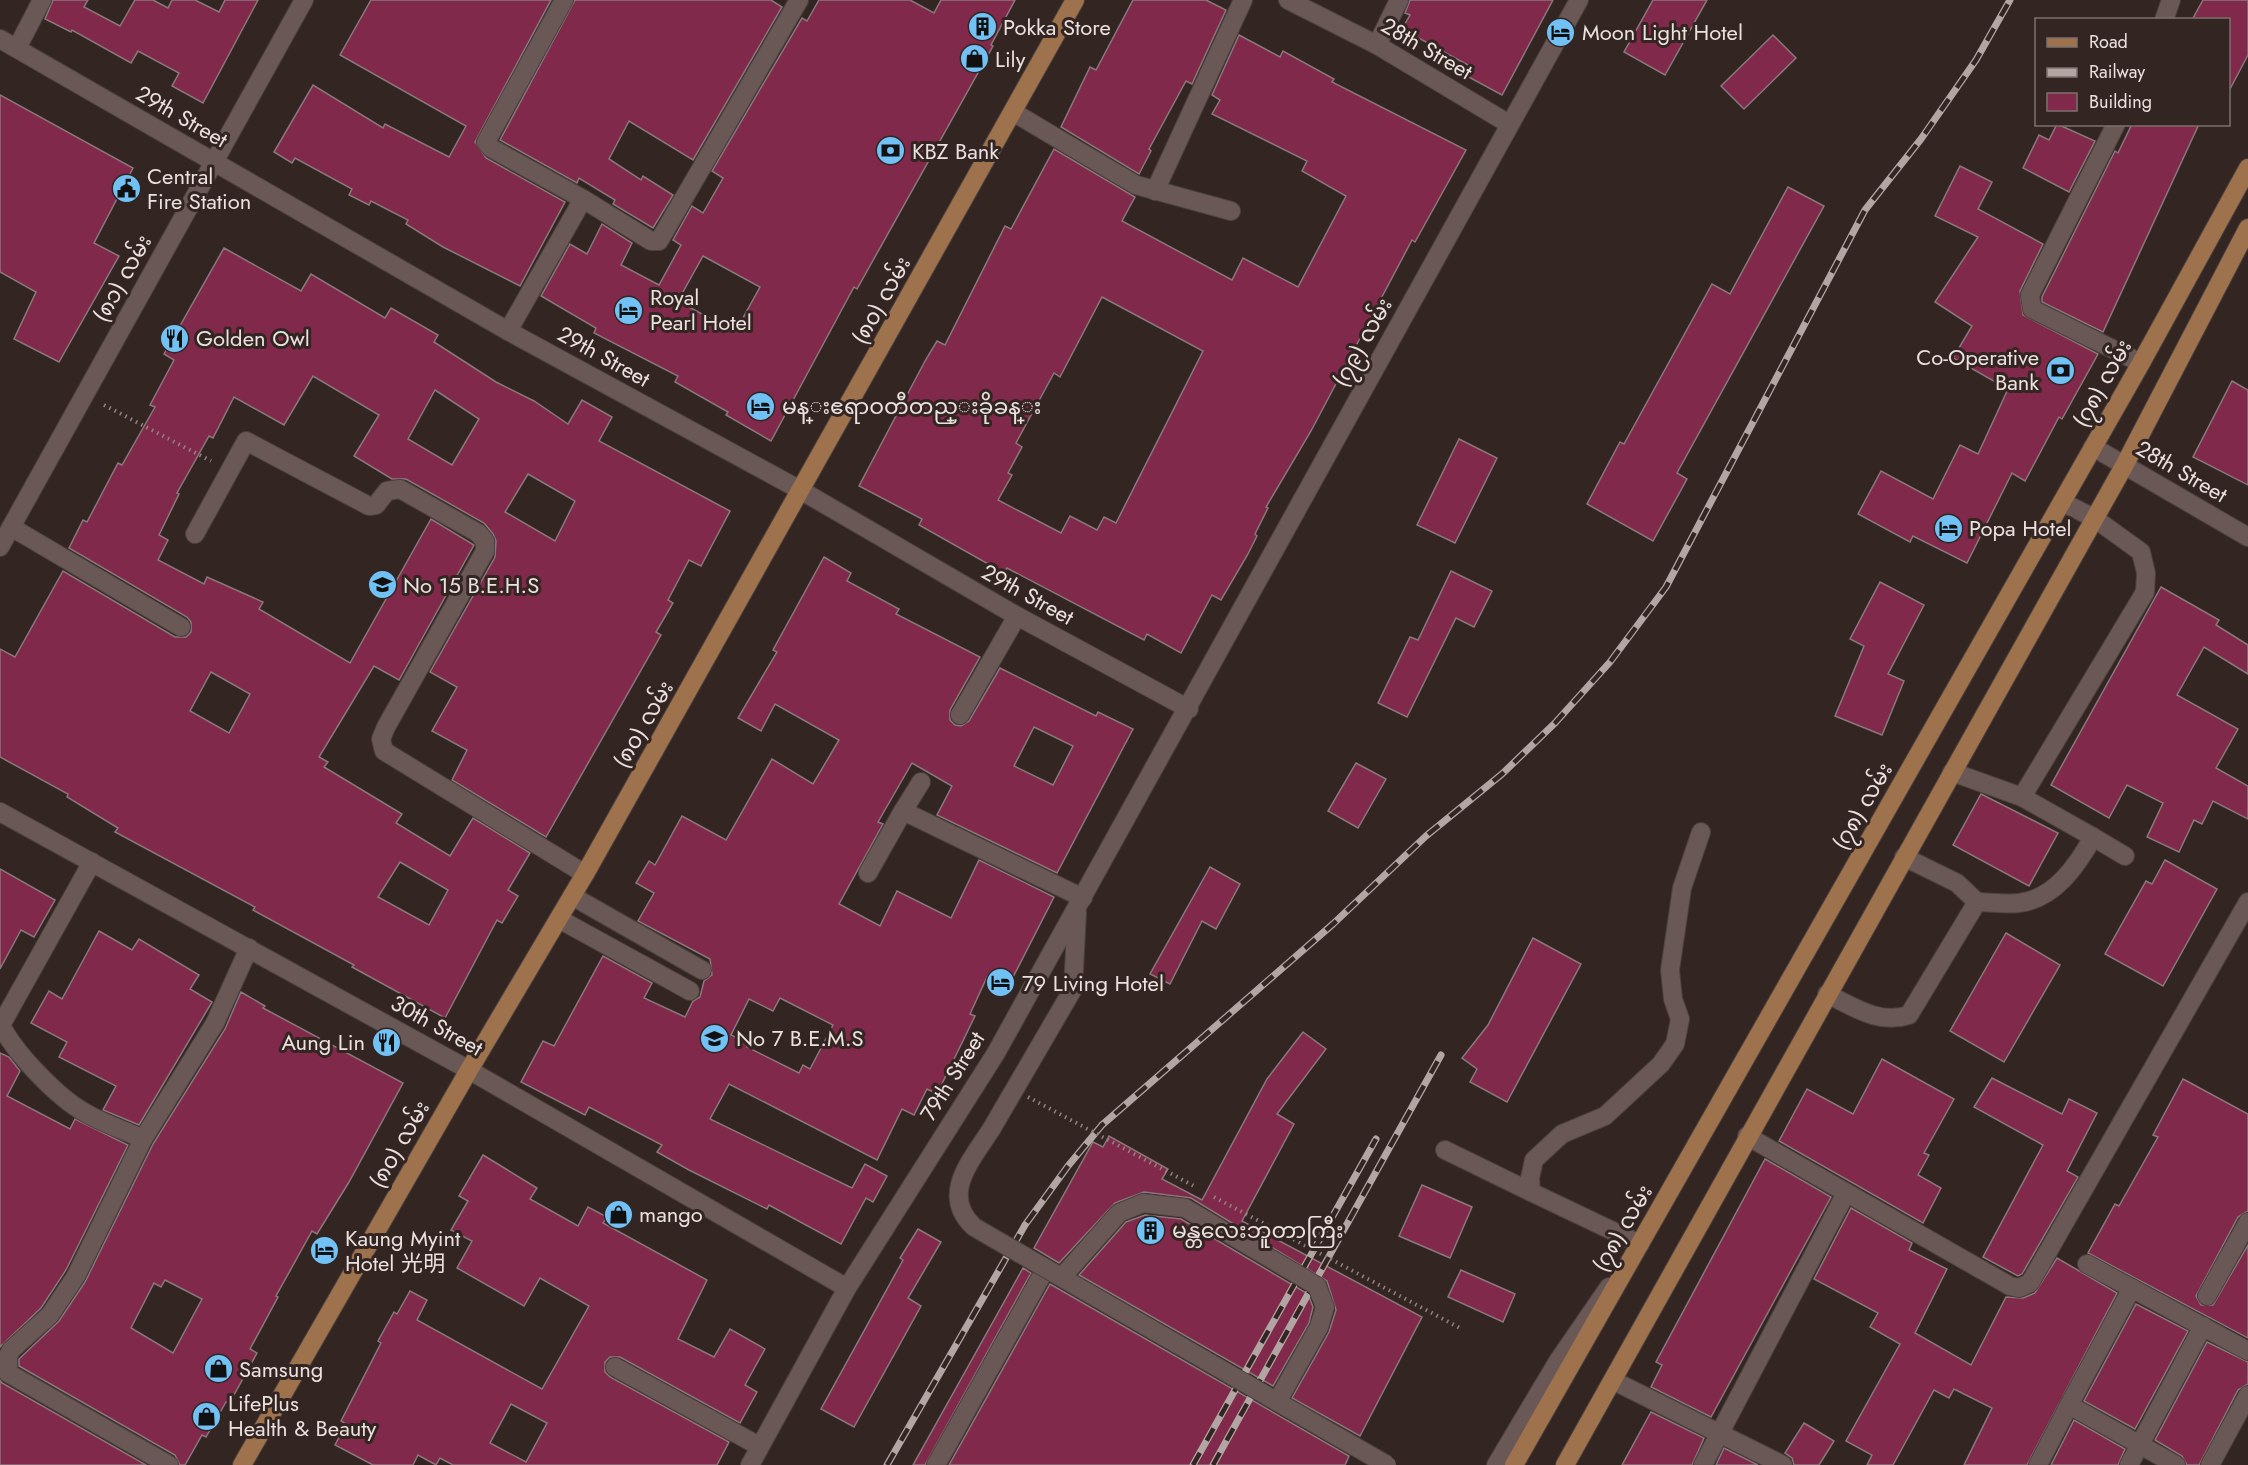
<svg xmlns="http://www.w3.org/2000/svg" width="2248" height="1465" font-family="Jost,'Noto Sans SC','Noto Sans Myanmar',sans-serif">
  <rect width="100%" height="100%" fill="#332522"/>
  <!-- building -->
  <g fill="#81294a" stroke="#89787c" stroke-width="1.5" fill-rule="evenodd">
    <polygon points="53,0 88,0 84,7 120,26 135,0 153,0 168,8 172,0 195,0 219,12 225,0 258,0 203,103 172,86 179,73 138,51 131,63 72,30 71,32 45,19"/>
    <polygon points="371,0 551,0 475,142 486,158 565,202 520,286 443,247 406,224 408,220 371,201 369,205 349,195 352,189 295,158 292,163 274,152 313,85 383,128 385,124 449,157 466,126 340,55"/>
    <polygon points="575,0 771,0 782,7 693,160 629,121 609,159 641,180 643,176 673,195 653,228 613,204 615,200 579,178 577,183 500,140"/>
    <path d="M819,0H910L934,13L941,0H1015L991,45L993,46L857,289L854,287L771,441L726,415L728,412L675,382L678,376L594,333L596,328L541,296L570,244L587,254L602,224L632,243L621,265L659,285L681,245L673,240L692,206L703,213L723,178L712,171L802,18L807,21ZM703,256L760,287L735,332L678,301Z"/>
    <polygon points="1133,0 1206,0 1226,10 1192,84 1186,81 1149,149 1151,151 1139,174 1061,127 1090,67 1096,70"/>
    <polygon points="1410,0 1553,0 1502,95 1463,74 1468,65 1402,29 1410,15 1405,13"/>
    <polygon points="1653,0 1707,0 1665,75 1624,52"/>
    <polygon points="2203,0 2248,0 2248,55 2229,91 2229,20 2192,20"/>
    <path d="M1239,35L1280,57L1283,51L1334,79L1332,82L1466,150L1415,242L1412,240L1311,431L1266,507L1268,508L1255,534L1257,536L1248,554L1221,600L1212,595L1181,653L1147,634L1144,640L1007,568L1004,573L919,525L922,519L859,486L925,361L937,341L945,345L1005,226L1011,229L1054,149L1135,197L1122,221L1232,280L1243,258L1298,287L1346,196L1302,171L1307,161L1212,114L1220,100L1212,95ZM1102,297L1203,351L1116,523L1104,517L1097,530L1070,516L1061,533L998,500L1012,475L1008,473L1022,447L1016,443L1054,373L1060,377Z"/>
    <polygon points="1773,35 1796,58 1744,109 1721,86"/>
    <polygon points="0,95 133,168 94,243 119,256 59,362 14,339 36,292 0,272"/>
    <polygon points="2057,124 2095,141 2069,192 2023,168 2039,135 2049,140"/>
    <polygon points="2132,124 2199,124 2103,332 2042,302 2042,297 2115,151 2118,153"/>
    <polygon points="1960,166 1992,182 1978,209 2043,244 2020,291 2023,315 2098,354 2062,419 2059,417 2025,481 2012,473 1967,563 1913,536 1910,542 1858,514 1881,471 1933,499 1960,445 1978,454 2008,389 1953,358 1972,326 1935,302 1978,237 1935,216"/>
    <polygon points="1788,187 1824,206 1677,473 1687,479 1653,541 1587,504 1620,442 1624,444 1712,284 1730,294"/>
    <path d="M224,248L301,291L311,274L385,318L391,308L438,335L434,342L496,382L534,401L568,424L582,400L612,417L599,441L730,511L701,566L689,560L668,600L673,603L656,632L661,635L546,837L452,780L467,750L432,731L457,687L430,672L495,557L496,541L493,534L484,523L406,479H392L354,456L379,415L313,376L284,425L234,397L213,438L209,436L177,493L179,494L159,535L168,540L158,560L204,584L207,577L263,602L259,609L350,663L431,519L474,545L399,680L374,666L319,757L328,762L324,767L402,814L396,823L450,856L473,818L530,853L508,890L518,896L502,923L497,920L445,1018L352,967L354,965L253,910L255,907L115,832L118,828L67,797L68,794L0,757V649L15,657L63,571L175,637H186L191,632V622L187,617L69,548L83,520L87,522L118,463L122,465L155,407L150,405L174,360L164,354ZM435,390L479,419L452,465L408,439ZM528,474L575,501L555,541L505,512ZM211,672L250,694L229,733L190,711ZM400,862L448,890L429,925L378,897Z"/>
    <polygon points="2232,381 2248,390 2248,485 2193,457"/>
    <polygon points="1459,439 1497,458 1455,543 1417,525"/>
    <path d="M824,557L851,573L847,581L899,609L896,614L980,657L950,710V720L955,725L961,726L969,721L1000,668L1096,716L1098,712L1133,729L1057,873L937,815L952,786L912,763L878,822L883,824L839,904L880,926L897,891L951,918L979,860L1054,897L1008,987L987,977L970,1014L975,1016L937,1094L927,1089L914,1115L902,1109L877,1160L729,1084L710,1119L852,1188L865,1164L887,1176L873,1202L866,1198L841,1244L769,1205L767,1209L689,1170L657,1152L662,1145L589,1107L585,1115L521,1082L543,1041L554,1046L603,956L652,983L644,998L685,1017L693,1001L700,997L704,981L712,975L710,959L638,921L654,893L636,883L649,861L655,865L682,816L726,840L772,759L813,784L839,740L775,704L761,731L738,718L777,652L773,650ZM1034,727L1073,746L1053,785L1014,766ZM780,998L833,1025L810,1069L803,1065L799,1073L747,1047L749,1044L731,1035L749,999L773,1011Z"/>
    <polygon points="1451,571 1492,591 1474,627 1456,618 1407,717 1378,703 1410,637 1418,640"/>
    <polygon points="1880,582 1924,605 1888,674 1904,681 1882,735 1835,716 1864,646 1850,639"/>
    <polygon points="2161,587 2219,620 2216,625 2248,645 2248,674 2204,647 2177,695 2238,729 2216,768 2248,786 2248,819 2213,801 2202,824 2194,820 2179,852 2147,837 2163,803 2127,785 2109,818 2051,785"/>
    <polygon points="1356,763 1386,779 1358,828 1328,811"/>
    <polygon points="1981,794 2058,833 2029,886 1953,845"/>
    <polygon points="2165,860 2217,889 2163,986 2105,954 2146,881 2152,884"/>
    <polygon points="1210,867 1240,884 1216,929 1202,921 1170,984 1150,974"/>
    <polygon points="0,869 55,900 34,937 21,930 0,969"/>
    <polygon points="99,931 132,950 139,939 199,975 190,989 212,1002 139,1125 103,1110 116,1086 59,1057 67,1042 31,1023 49,991 62,999"/>
    <polygon points="2006,933 2060,965 2004,1062 1950,1031"/>
    <polygon points="1533,938 1581,964 1507,1102 1470,1082 1477,1069 1462,1058 1488,1025"/>
    <path d="M241,992L265,1006L263,1008L403,1083L349,1182L317,1234L312,1231L276,1296L278,1297L250,1349L257,1353L229,1404L226,1402L206,1437L202,1435L185,1465H180L175,1455L19,1366V1359L59,1321L85,1282L153,1144L225,1029ZM165,1280L202,1299L173,1353L131,1328L154,1283L161,1287Z"/>
    <polygon points="1303,1032 1326,1049 1277,1114 1294,1124 1242,1221 1422,1317 1360,1436 1292,1398 1329,1332 1336,1310 1327,1281 1191,1198 1144,1192 1115,1203 1059,1263 1034,1248 1093,1142 1103,1147 1109,1136 1168,1169 1162,1179 1202,1200 1267,1079"/>
    <polygon points="0,1053 9,1057 20,1071 7,1096 70,1129 75,1119 128,1145 66,1270 41,1308 0,1347"/>
    <polygon points="1882,1059 1954,1099 1924,1153 1929,1155 1918,1175 1941,1188 1923,1223 1779,1141 1807,1089 1853,1114"/>
    <polygon points="1992,1078 2062,1114 2069,1099 2097,1113 2067,1171 2078,1177 2022,1274 2018,1276 1983,1257 2043,1145 1974,1107"/>
    <polygon points="2183,1079 2248,1114 2248,1211 2238,1217 2196,1296 2201,1305 2213,1305 2248,1245 2248,1338 2088,1253 2115,1204 2119,1206 2158,1137 2153,1135"/>
    <path d="M483,1155L537,1188L530,1199L578,1226L588,1207L607,1217L603,1223L707,1280L678,1339L714,1357L730,1329L765,1349L745,1385L757,1392L740,1423L620,1357H610L605,1362V1372L610,1377L729,1442L717,1465H453L440,1458L436,1465L418,1455L413,1465H373L335,1445L346,1424L341,1421L381,1343L378,1341L394,1312L397,1314L410,1291L427,1300L417,1320L542,1389L589,1306L540,1278L524,1306L457,1268L472,1241L451,1230L468,1201L459,1196ZM511,1404L547,1423L526,1462L490,1443Z"/>
    <polygon points="1765,1159 1831,1197 1711,1417 1651,1387 1662,1365 1656,1362"/>
    <polygon points="1422,1185 1472,1207 1450,1258 1399,1236"/>
    <polygon points="1851,1208 1912,1243 1909,1250 1947,1269 1915,1333 1971,1365 2006,1297 2023,1298 2035,1293 2057,1258 2117,1293 2027,1465 1964,1465 1992,1408 1954,1389 1949,1398 1934,1390 1893,1465 1867,1465 1872,1455 1846,1441 1900,1344 1870,1327 1878,1313 1814,1279"/>
    <polygon points="1145,1215 1181,1219 1308,1294 1313,1307 1309,1323 1273,1386 1079,1275 1126,1222"/>
    <polygon points="918,1229 941,1242 908,1298 921,1306 854,1427 821,1409 903,1260 900,1258"/>
    <polygon points="1023,1268 1031,1273 925,1465 913,1465"/>
    <polygon points="1461,1270 1515,1294 1503,1322 1448,1297"/>
    <polygon points="1050,1284 1349,1456 1345,1465 949,1465"/>
    <polygon points="2136,1304 2188,1331 2135,1429 2084,1401"/>
    <polygon points="2207,1342 2248,1362 2248,1384 2238,1390 2199,1465 2187,1465 2182,1456 2155,1440"/>
    <polygon points="0,1380 2,1383 146,1465 0,1465"/>
    <polygon points="1651,1412 1704,1438 1692,1465 1622,1465"/>
    <polygon points="2074,1420 2125,1449 2118,1465 2051,1465"/>
    <polygon points="1804,1423 1834,1441 1819,1465 1794,1465 1792,1458 1785,1453"/>
    <polygon points="1724,1448 1758,1465 1716,1465"/>
  </g>
  <g fill="none" stroke-linecap="round" stroke-linejoin="round">
    <defs>
      <g id="minor">
        <polyline points="564,0 486,142 491,148 583,199 651,241 659,241 799,0"/>
        <polyline points="1288,0 1377,45 1509,124"/>
        <polyline points="2164,20 2171,0"/>
        <polyline points="0,39 508,331 802,491 1017,616 1189,709"/>
        <polyline points="1377,45 1399,0"/>
        <polyline points="17,48 42,0"/>
        <polyline points="1013,112 1136,185 1231,211"/>
        <polyline points="2116,124 2030,295 2032,309 2141,363"/>
        <polyline points="1155,191 1243,0"/>
        <polyline points="508,331 583,199"/>
        <polyline points="2093,447 2248,537"/>
        <polyline points="11,527 181,627"/>
        <polyline points="195,534 246,441 369,506 376,505 387,491 400,489 478,533 485,541 485,551 386,727 381,739 384,751 585,874"/>
        <polyline points="0,547 304,0"/>
        <polyline points="960,715 1017,616"/>
        <polyline points="1952,772 2022,797 2145,592 2146,573 2141,552 2094,518 2062,502"/>
        <polyline points="903,811 921,782"/>
        <polyline points="0,812 469,1070 847,1288"/>
        <polyline points="2093,837 2125,856"/>
        <path d="M92,862L1,1025C14,1052 57,1097 84,1112C102,1123 124,1130 143,1139"/>
        <polyline points="868,873 903,811 1083,898"/>
        <polyline points="572,896 702,970"/>
        <path d="M1977,902C1990,902 2006,905 2019,903C2054,899 2077,866 2093,837L2022,797"/>
        <polyline points="559,919 690,991"/>
        <path d="M1827,994C1854,1007 1879,1025 1909,1015L1977,902L1957,883L1904,857"/>
        <polyline points="992,1128 1073,989 1077,912"/>
        <polyline points="1747,1136 2010,1286 2019,1288 2030,1283 2248,902"/>
        <polyline points="1445,1150 1531,1192"/>
        <polyline points="1640,1244 1531,1192 1530,1178 1534,1160 1562,1134 1605,1116 1661,1064 1675,1044 1680,1019 1673,999 1670,970 1682,888 1701,832"/>
        <polyline points="2087,1264 2248,1351"/>
        <polyline points="2132,1288 2069,1405 2176,1465"/>
        <polyline points="2207,1296 2248,1222"/>
        <polyline points="615,1367 759,1446"/>
        <polyline points="1614,1381 1783,1465"/>
        <polyline points="169,1465 8,1373 8,1356 11,1350 50,1315 76,1276 143,1139 215,1023 249,948"/>
        <polyline points="750,1465 847,1288 996,1053 1579,0"/>
        <polyline points="936,1465 1046,1268"/>
        <polyline points="1496,1465 1558,1361 1609,1287"/>
        <polyline points="1703,1465 1846,1193"/>
        <polyline points="2038,1465 2069,1405"/>
        <polyline points="2129,1465 2203,1326"/>
        <polyline points="2210,1465 2248,1395"/>
      </g>
      <g id="major">
        <polyline points="242,1465 469,1070 585,874 1075,0"/>
        <polyline points="1514,1465 2141,363 2248,168"/>
        <polyline points="1565,1465 2124,466 2248,228"/>
      </g>
    </defs>
    <!-- minor casing -->
    <use href="#minor" stroke="#4c413e" stroke-width="20"/>
    <!-- major casing -->
    <use href="#major" stroke="#4c413e" stroke-width="20"/>
    <!-- path -->
    <polyline stroke="#8f8380" stroke-width="4" stroke-dasharray="1.5 4.5" stroke-linecap="butt" points="104,405 211,461"/>
    <!-- minor -->
    <use href="#minor" stroke="#695855" stroke-width="18"/>
    <!-- major -->
    <use href="#major" stroke="#9e724d" stroke-width="18"/>
    <defs>
      <g id="rail">
        <polyline points="887,1465 1025,1225 1068,1166 1102,1125 1333,924 1426,836 1502,774 1555,723 1610,662 1666,587 1865,210 1921,139 1976,60 2010,0"/>
        <polyline points="1193,1465 1376,1139"/>
        <polyline points="1213,1465 1441,1055"/>
      </g>
    </defs>
    <!-- rail casing -->
    <use href="#rail" stroke="#b2a6a4" stroke-width="7"/>
    <!-- rail -->
    <use href="#rail" stroke="#332522" stroke-width="4.5" stroke-dasharray="14" stroke-linecap="butt"/>
    <defs>
      <g id="minor-bridge">
        <path d="M992,1128C972,1160 939,1194 974,1227L1387,1465"/>
        <polyline points="1062,1277 1119,1213 1143,1203 1185,1208 1317,1286 1325,1307 1319,1327 1277,1402"/>
      </g>
    </defs>
    <!-- minor-bridge casing -->
    <use href="#minor-bridge" stroke="#4c413e" stroke-width="20" stroke-linecap="butt"/>
    <!-- path-bridge -->
    <g stroke="#8f8380" stroke-width="4" stroke-dasharray="1.5 4.5" stroke-linecap="butt">
      <polyline points="1028,1097 1194,1186"/>
      <polyline points="1214,1197 1460,1328"/>
    </g>
    <!-- minor-bridge -->
    <use href="#minor-bridge" stroke="#695855" stroke-width="18"/>
  </g>
  <!-- icons -->
  <defs>
    <symbol id="building-disc" viewBox="-11 -11 22 22"><circle r="9.5" fill="#71c1f5" stroke="#332522"/><path d="M-4-6H4V6H1V3H-1V6H-4ZM-2.5-4.3h1.7v1.8h-1.7ZM.8-4.3h1.7v1.8H.8ZM-2.5-1h1.7V.8h-1.7ZM.8-1h1.7V.8H.8Z" fill="#111"/></symbol>
    <symbol id="hotel-disc" viewBox="-11 -11 22 22"><circle r="9.5" fill="#71c1f5" stroke="#332522"/><path d="M-6-4.5h1.5V1H6V5H4.5V3h-9V5H-6ZM-4 0a1.8 1.8 0 1 1 3.6 0ZM.5 0V-2.5h3Q6-2.5 6 0Z" fill="#111"/></symbol>
    <symbol id="shop-disc" viewBox="-11 -11 22 22"><circle r="9.5" fill="#71c1f5" stroke="#332522"/><path d="M-5-2.5h2.3a2.7 3.5 0 0 1 5.4 0H5L5.5 6h-11ZM-1.5-2.5h3a1.5 2.3 0 0 0-3 0Z" fill="#111"/></symbol>
    <symbol id="bank-disc" viewBox="-11 -11 22 22"><circle r="9.5" fill="#71c1f5" stroke="#332522"/><path d="M-6-4H6V4H-6ZM0-2.3a2.3 2.3 0 1 0 0 4.6a2.3 2.3 0 1 0 0-4.6Z" fill="#111"/></symbol>
    <symbol id="civic-disc" viewBox="-11 -11 22 22"><circle r="9.5" fill="#71c1f5" stroke="#332522"/><path d="M-.6-6.5H3V-4.5H.6V-3L4-1V1h2V6H-6V1h2V-1L-.6-3ZM-1.2 2.5V6h2.4V2.5Z" fill="#111"/></symbol>
    <symbol id="restaurant-disc" viewBox="-11 -11 22 22"><circle r="9.5" fill="#71c1f5" stroke="#332522"/><path d="M-5-6h1v4h1v-4h1v4h1v-4h1v5L-1.5 .5V6h-2V.5L-5-1ZM5-6V6H3V1.5H1.5Q1.5-4 5-6Z" fill="#111"/></symbol>
    <symbol id="school-disc" viewBox="-11 -11 22 22"><circle r="9.5" fill="#71c1f5" stroke="#332522"/><path d="M0-5L7-2L0 1L-7-2ZM-4 1L0 2.5L4 1V4Q0 6-4 4Z" fill="#111"/></symbol>
  </defs>
  <g fill-rule="evenodd">
    <use href="#building-disc" x="966" y="10" width="33" height="33"/>
    <use href="#hotel-disc" x="1544" y="16" width="33" height="33"/>
    <use href="#shop-disc" x="958" y="42" width="33" height="33"/>
    <use href="#bank-disc" x="874" y="134" width="33" height="33"/>
    <use href="#civic-disc" x="110" y="172" width="33" height="33"/>
    <use href="#hotel-disc" x="612" y="294" width="33" height="33"/>
    <use href="#restaurant-disc" x="158" y="322" width="33" height="33"/>
    <use href="#bank-disc" x="2044" y="354" width="33" height="33"/>
    <use href="#hotel-disc" x="744" y="390" width="33" height="33"/>
    <use href="#hotel-disc" x="1932" y="512" width="33" height="33"/>
    <use href="#school-disc" x="366" y="568" width="33" height="33"/>
    <use href="#hotel-disc" x="984" y="966" width="33" height="33"/>
    <use href="#school-disc" x="698" y="1022" width="33" height="33"/>
    <use href="#restaurant-disc" x="370" y="1026" width="33" height="33"/>
    <use href="#shop-disc" x="602" y="1198" width="33" height="33"/>
    <use href="#building-disc" x="1134" y="1214" width="33" height="33"/>
    <use href="#hotel-disc" x="308" y="1234" width="33" height="33"/>
    <use href="#shop-disc" x="202" y="1352" width="33" height="33"/>
    <use href="#shop-disc" x="190" y="1400" width="33" height="33"/>
  </g>
  <g text-anchor="middle" dominant-baseline="central" stroke-width="6" stroke-linejoin="round" paint-order="stroke">
    <!-- poi labels -->
    <g font-size="22" fill="#ebe1df" stroke="#332522" text-anchor="start">
      <text x="1003" y="27">Pokka Store</text>
      <text x="1582" y="32">Moon Light Hotel</text>
      <text x="995" y="59">Lily</text>
      <text x="912" y="151">KBZ Bank</text>
      <text x="147" y="176">Central<tspan x="147" dy="25">Fire Station</tspan></text>
      <text x="650" y="297">Royal<tspan x="650" dy="25">Pearl Hotel</tspan></text>
      <text x="196" y="338">Golden Owl</text>
      <text x="2039" y="357" text-anchor="end">Co-Operative<tspan x="2039" dy="25">Bank</tspan></text>
      <text x="782" y="406">မန္းဧရာဝတီတည္းခိုခန္း</text>
      <text x="1969" y="528">Popa Hotel</text>
      <text x="403" y="585">No 15 B.E.H.S</text>
      <text x="1022" y="983">79 Living Hotel</text>
      <text x="736" y="1038">No 7 B.E.M.S</text>
      <text x="365" y="1042" text-anchor="end">Aung Lin</text>
      <text x="639" y="1214">mango</text>
      <text x="1172" y="1230">မန္တလေးဘူတာကြီး</text>
      <text x="345" y="1238">Kaung Myint<tspan x="345" dy="25">Hotel 光明</tspan></text>
      <text x="239" y="1369">Samsung</text>
      <text x="228" y="1403">LifePlus<tspan x="228" dy="25">Health &amp; Beauty</tspan></text>
    </g>
    <!-- street labels -->
    <g font-size="22" fill="#ebe1df" stroke="#332522">
      <text transform="translate(1427 48) rotate(30)">28th Street</text>
      <text transform="translate(182 116) rotate(30)">29th Street</text>
      <text transform="translate(122 278) rotate(-61)">(၈၁) လမ်း</text>
      <text transform="translate(881 300) rotate(-61)">(၈၀) လမ်း</text>
      <text transform="translate(1362 342) rotate(-61)">(၇၉) လမ်း</text>
      <text transform="translate(604 356) rotate(29)">29th Street</text>
      <text transform="translate(2102 383) rotate(-61)">(၇၈) လမ်း</text>
      <text transform="translate(2182 471) rotate(30)">28th Street</text>
      <text transform="translate(1028 594) rotate(29)">29th Street</text>
      <text transform="translate(643 724) rotate(-60)">(၈၀) လမ်း</text>
      <text transform="translate(1862 806) rotate(-60)">(၇၈) လမ်း</text>
      <text transform="translate(437 1025) rotate(29)">30th Street</text>
      <text transform="translate(952 1076) rotate(-58)">79th Street</text>
      <text transform="translate(399 1144) rotate(-60)">(၈၀) လမ်း</text>
      <text transform="translate(1622 1228) rotate(-60)">(၇၈) လမ်း</text>
    </g>
  </g>
  <!-- legend -->
  <rect x="2035" y="18" width="195" height="108" fill="#332522" stroke="#7d706e" stroke-width="1.5"/>
  <rect x="2047" y="38" width="30" height="9" fill="#9e724d" stroke="#7d706e" stroke-width="1.5"/>
  <text x="2089" y="48" font-size="18" fill="#ebe1df">Road</text>
  <rect x="2047" y="68" width="30" height="9" fill="#b2a6a4" stroke="#7d706e" stroke-width="1.5"/>
  <text x="2089" y="78" font-size="18" fill="#ebe1df">Railway</text>
  <rect x="2047" y="93" width="30" height="18" fill="#81294a" stroke="#7d706e" stroke-width="1.5"/>
  <text x="2089" y="108" font-size="18" fill="#ebe1df">Building</text>
</svg>
